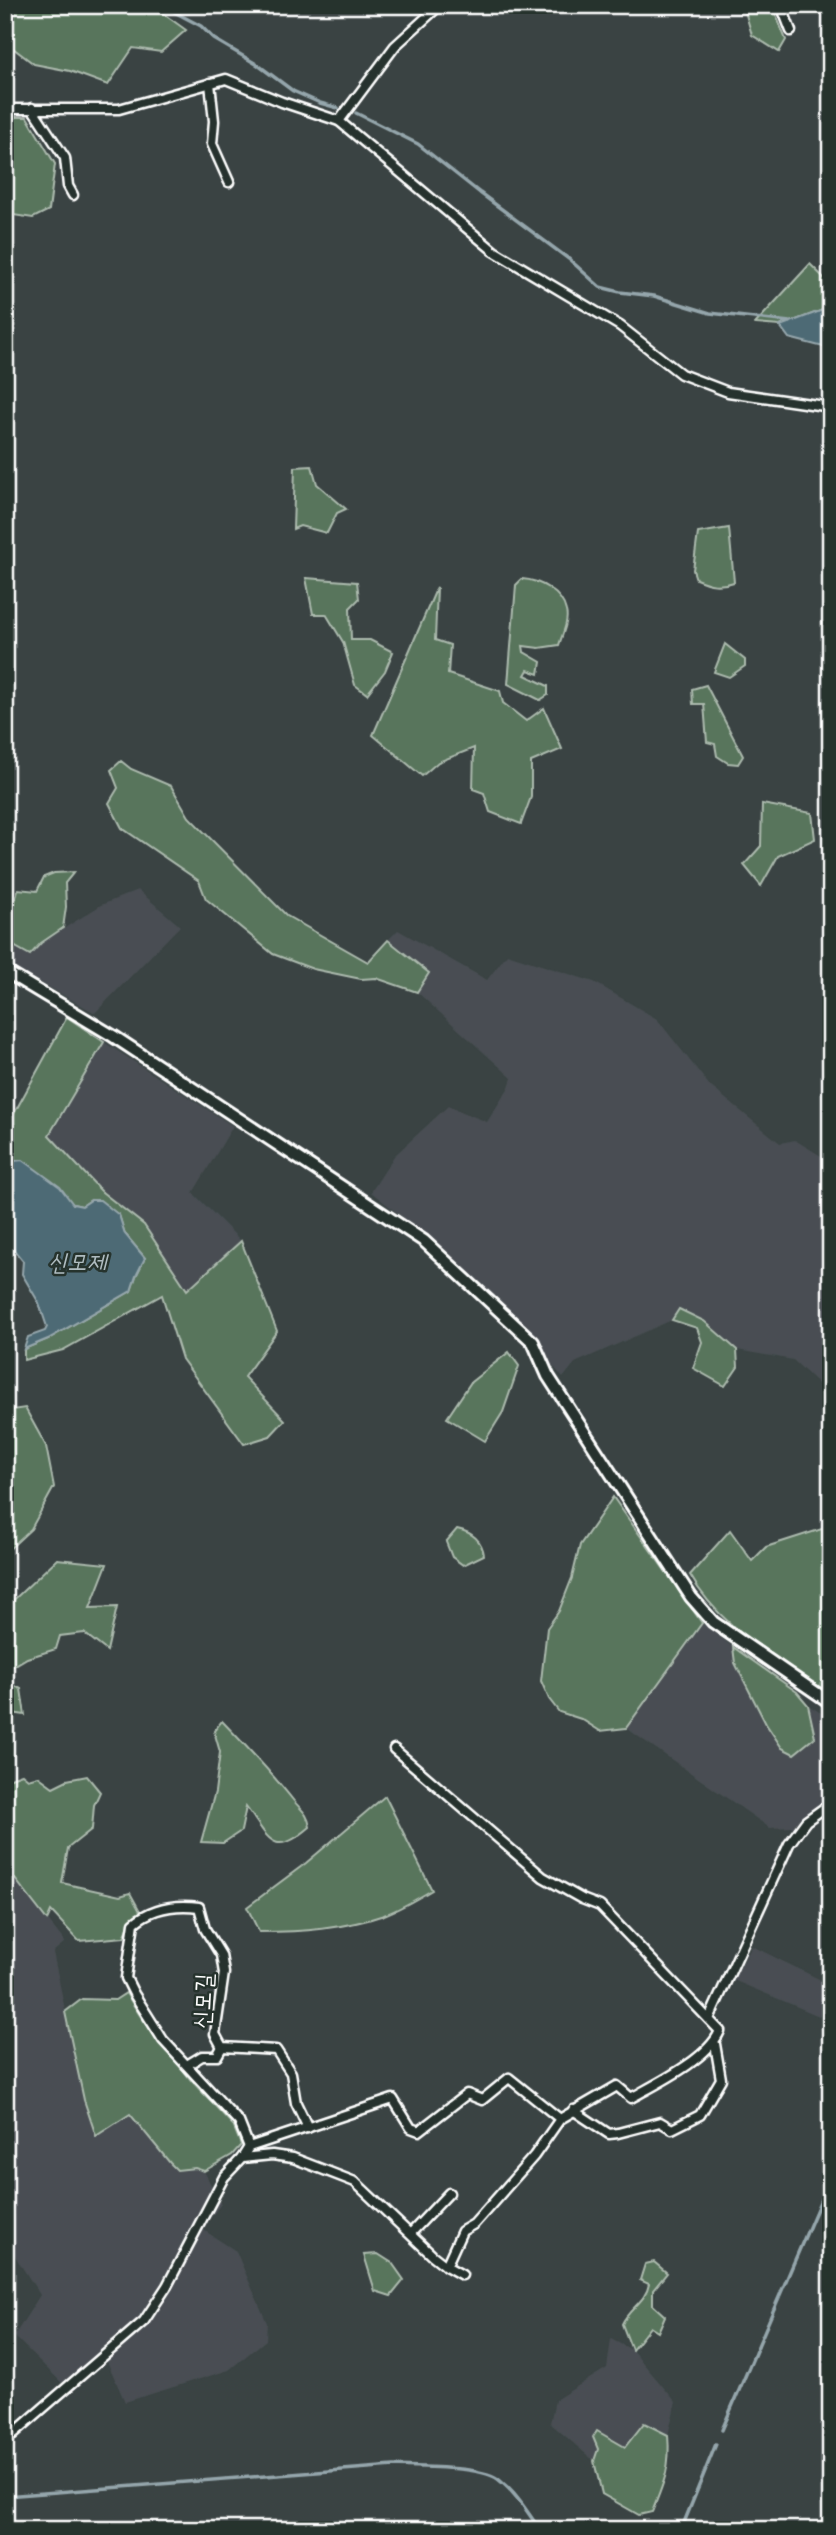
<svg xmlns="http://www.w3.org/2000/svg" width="836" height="2535" font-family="'Playpen Sans','Poor Story',sans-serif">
  <rect width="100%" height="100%" fill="#3a4343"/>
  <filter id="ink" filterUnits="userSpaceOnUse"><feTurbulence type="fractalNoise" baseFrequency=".0143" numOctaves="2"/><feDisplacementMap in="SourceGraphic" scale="14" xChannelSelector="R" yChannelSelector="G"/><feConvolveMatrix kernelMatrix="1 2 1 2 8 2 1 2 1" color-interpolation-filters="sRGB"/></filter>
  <g filter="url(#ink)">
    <!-- built -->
    <g fill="#484e52">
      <polygon points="138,890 180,926 95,1013 5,963 6,937 12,945 30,955 41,943 101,905"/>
      <polygon points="398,930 487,980 507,954 594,982 657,1019 710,1086 780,1143 795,1140 831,1162 831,1387 827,1392 793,1360 737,1350 704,1321 679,1309 672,1320 575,1363 563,1378 507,1311 440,1247 371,1192 394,1156 448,1106 487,1122 509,1087 512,1078 417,992 429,973 388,940"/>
      <polygon points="104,1042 233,1126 193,1193 241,1241 187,1291 144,1225 102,1192 49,1135"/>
      <polygon points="702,1623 733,1647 735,1664 766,1724 782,1748 815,1737 808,1705 831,1719 831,1797 793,1827 770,1828 626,1728"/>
      <polygon points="5,1866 65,1942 53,1952 84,2100 96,2135 130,2114 177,2170 195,2168 204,2171 221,2204 202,2229 236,2251 267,2323 266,2340 229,2370 125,2402 106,2359 70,2391 14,2336 40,2295 11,2250 15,2209 5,2206"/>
      <polygon points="752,1946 831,1985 831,2021 733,1980"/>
      <polygon points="611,2339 632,2350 676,2402 668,2435 644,2423 625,2447 599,2449 594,2461 550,2423 555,2400 607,2368"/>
    </g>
    <!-- green -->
    <g fill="#58745c" stroke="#acbaae" stroke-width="2">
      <polygon points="5,5 151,5 186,30 161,52 133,48 108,85 70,71 34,64 5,42"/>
      <polygon points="748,5 772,5 786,40 779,52 752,35 744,8"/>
      <polygon points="5,117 27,117 55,164 49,210 33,218 13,215 14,200 5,198"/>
      <polygon points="810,264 831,285 831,307 780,326 755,324"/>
      <polygon points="312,466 317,484 346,509 337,513 327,533 300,526 293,529 295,467"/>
      <path d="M729,528L734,582C719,587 710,585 696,579L693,570L698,533Z"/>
      <polygon points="306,578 357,582 359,599 350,608 351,640 370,640 393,652 385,671 367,694 355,685 343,642 326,614 313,614"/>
      <path d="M522,579C539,580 562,592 566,611C569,621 562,635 559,645L539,648L523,646L524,652L541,662L539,674L528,670L525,675L548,686V695L540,700L508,684L516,585Z"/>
      <polygon points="437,587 435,640 450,645 448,674 500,691 503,703 526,721 544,708 562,749 531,762 531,797 521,824 490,812 484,793 473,789 474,748 438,762 422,776 373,735"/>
      <polygon points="725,644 745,660 745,666 729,677 714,672"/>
      <polygon points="706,685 743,756 738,764 728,763 717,756 715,744 707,742 704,704 693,704 692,689"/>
      <polygon points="121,761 131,769 171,786 189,817 287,916 368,962 388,940 429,973 417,992 376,978 361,979 313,969 273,954 206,899 199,881 122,828 109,803 118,788 111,770"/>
      <polygon points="762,804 812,813 815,839 778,856 761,886 744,865 761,846"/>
      <polygon points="74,872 65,883 66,907 63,928 41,943 30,955 12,945 6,937 18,889 37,891 44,877 54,873"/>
      <polygon points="67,1017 104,1042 49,1135 102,1192 144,1225 187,1290 241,1241 277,1331 244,1377 285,1420 270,1436 244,1444 182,1359 162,1295 63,1350 24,1360 24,1349 48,1339 131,1291 136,1276 145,1258 125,1234 119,1215 91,1200 82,1206 73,1204 13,1161 5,1164 5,1130"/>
      <polygon points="679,1309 704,1321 737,1350 738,1367 725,1386 693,1368 702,1342 697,1328 672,1320"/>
      <polygon points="509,1352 519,1366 503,1412 485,1441 447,1418 471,1382"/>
      <polygon points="25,1408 46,1446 54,1487 31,1529 5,1553 5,1411"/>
      <polygon points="613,1497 702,1623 626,1728 600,1731 581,1719 559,1712 549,1699 541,1681 547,1628 559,1611 572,1578 580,1545"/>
      <path d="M831,1526V1701C783,1661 721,1630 690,1575L730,1530L752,1561L766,1547Z"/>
      <path d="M457,1529C471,1532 482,1540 484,1555L463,1565L452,1557L446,1542Z"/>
      <polygon points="57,1559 107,1564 90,1608 117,1607 107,1651 84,1633 60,1636 56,1649 27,1658 5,1671 5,1608"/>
      <polygon points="733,1647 797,1692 808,1705 815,1737 794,1754 782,1748 766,1724 735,1663"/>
      <polygon points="5,1681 21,1689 25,1715 5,1712"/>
      <path d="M222,1721C248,1748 270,1771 293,1800C301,1810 308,1813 310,1827C272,1860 269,1837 246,1807L241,1831L223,1843L201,1842L215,1792L220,1752L214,1731Z"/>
      <polygon points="22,1774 28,1779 38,1776 53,1787 67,1780 87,1776 100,1792 94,1805 92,1829 68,1848 62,1883 120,1896 130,1893 141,1913 133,1918 124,1937 79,1941 51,1911 47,1920 5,1866 5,1780"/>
      <path d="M385,1796L432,1890C417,1899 400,1909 384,1915C343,1929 302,1932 259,1932L247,1907L306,1863Z"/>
      <polygon points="126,1993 141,2017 191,2080 233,2125 241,2145 232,2155 204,2171 195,2168 177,2170 170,2163 130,2114 96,2136 84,2100 65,2012 82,1999 115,2000"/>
      <polygon points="378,2254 392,2263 404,2280 391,2296 375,2291 364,2255"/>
      <path d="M654,2262L667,2273L653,2290V2305L665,2316L658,2332L650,2327L632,2350L622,2324C629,2308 646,2302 649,2284L640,2280L645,2264Z"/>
      <path d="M644,2423L668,2435C671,2467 664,2483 652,2512L639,2515L602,2494L594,2461L598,2449L593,2437L597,2431L625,2447Z"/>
    </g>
    <!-- water -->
    <g fill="#4e6b74" stroke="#95a6ac" stroke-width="2">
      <polygon points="831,307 831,349 789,338 780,326"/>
      <polygon points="23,1160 60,1187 73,1204 82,1206 91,1200 100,1200 119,1215 125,1234 145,1258 136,1276 131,1291 48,1339 24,1349 28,1337 45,1331 47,1327 39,1303 22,1274 23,1261 5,1239 5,1164 13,1161"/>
    </g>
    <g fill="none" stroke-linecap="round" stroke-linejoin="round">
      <!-- stream -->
      <g stroke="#95a6ac" stroke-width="3.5">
        <polyline points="161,5 201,26 214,39 258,65 293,91 320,103 338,108"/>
        <polyline points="356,113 418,144 480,193 570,260 600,287 620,292 654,296 710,313 790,322"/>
        <polyline points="722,2430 831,2176"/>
        <path d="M5,2496L394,2466C417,2467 480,2466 498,2479C516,2493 527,2511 540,2530"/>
        <polyline points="681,2530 716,2444"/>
      </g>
      <defs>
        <g id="minor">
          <polyline points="781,5 791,31"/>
          <polyline points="210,83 214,121 212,144 229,182"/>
          <polyline points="32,108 65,158 68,186 73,195"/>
          <polyline points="5,109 119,109 226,79 282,102 339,121 395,46 440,5"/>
          <polyline points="339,121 494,251 620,326 681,374 728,392 831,407"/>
          <polyline points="709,2019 789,1844 806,1821 831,1803"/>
          <polyline points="187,2065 202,2056 217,2056 222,2047"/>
          <polyline points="573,2110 609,2134 618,2133 660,2122 672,2129 700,2115 721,2079 715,2044"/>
          <path d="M249,2147L239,2122L163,2040L134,1994L126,1978L134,1923C153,1907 175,1904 199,1907L205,1929L221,1955L224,1973L215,2034L222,2047L276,2050L291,2073L296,2103L308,2128"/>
          <polyline points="242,2158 272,2155 293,2158 355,2182 432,2255 446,2266 462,2275"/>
          <polyline points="411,2233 449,2193"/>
          <polyline points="446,2266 462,2231 474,2224 534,2156 560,2119"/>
          <path d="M5,2441L144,2321L167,2286L224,2177L242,2158L249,2147L393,2099L411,2128L419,2131L467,2094L482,2100L509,2078L560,2119L617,2086L631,2098C658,2083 708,2059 720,2031L600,1906L582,1899L543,1877L394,1749"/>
        </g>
        <polyline id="tertiary" points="5,971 113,1036 424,1241 533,1342 548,1376 691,1597 713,1622 831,1703"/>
      </defs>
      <!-- minor casing -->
      <use href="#minor" stroke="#fff" stroke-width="13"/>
      <!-- tertiary casing -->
      <use href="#tertiary" stroke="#fff" stroke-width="16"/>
      <!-- minor -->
      <use href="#minor" stroke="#26332d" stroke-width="8"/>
      <!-- tertiary -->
      <use href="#tertiary" stroke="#26332d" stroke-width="10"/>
    </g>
  </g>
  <g text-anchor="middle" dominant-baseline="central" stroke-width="5" stroke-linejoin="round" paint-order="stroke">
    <!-- street labels -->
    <g font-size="23" fill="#fff" stroke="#26332d">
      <text transform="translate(201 2001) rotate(-87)">신모길</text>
    </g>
    <!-- water labels -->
    <g font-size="24" font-style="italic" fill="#afbcc0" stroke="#26332d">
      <text x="77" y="1260">신모제</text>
    </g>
  </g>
  <!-- margin -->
  <rect width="836" height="2535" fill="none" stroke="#26332d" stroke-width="28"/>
  <rect x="14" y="14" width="808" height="2507" fill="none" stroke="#fff" stroke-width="2.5" filter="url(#ink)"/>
</svg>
